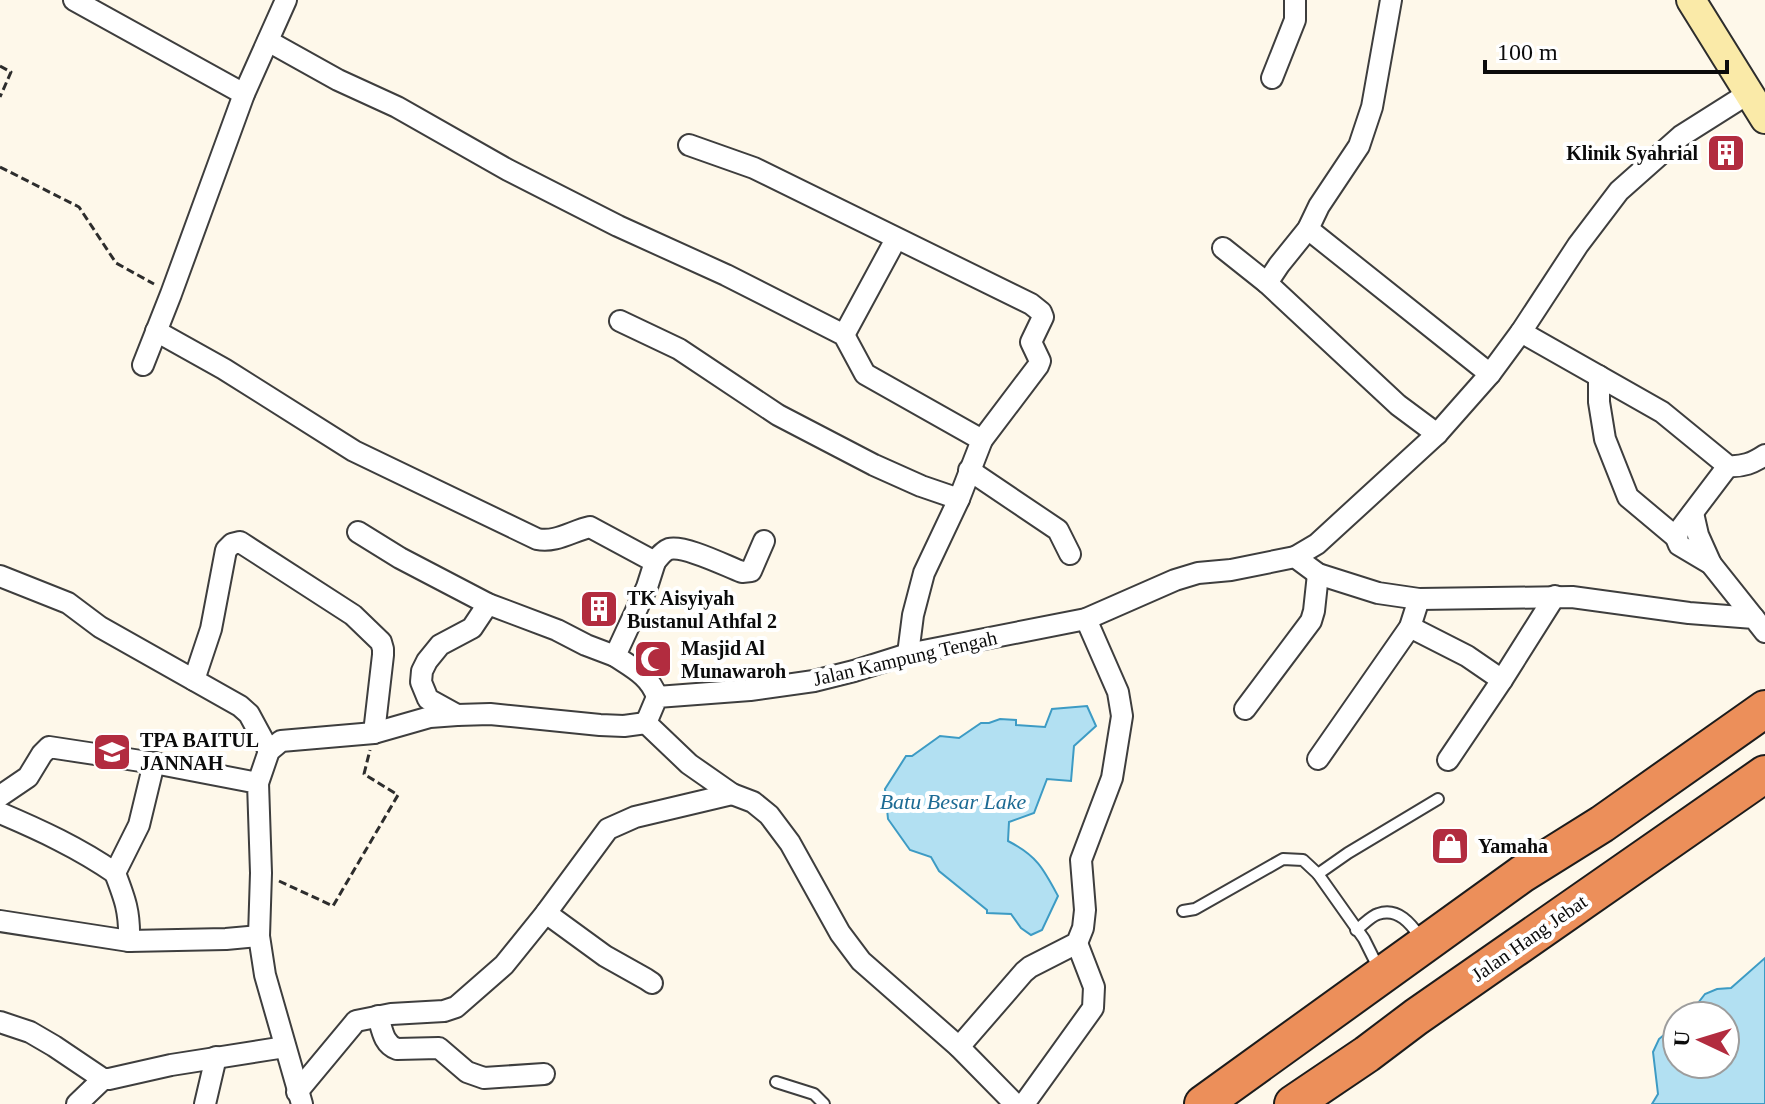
<svg xmlns="http://www.w3.org/2000/svg" width="1765" height="1104" font-family="Georgia,serif">
  <rect width="100%" height="100%" fill="#fef8ea"/>
  <!-- water -->
  <g fill="#b2e0f2" stroke="#3d9bc4" stroke-width="2">
    <path d="M1087,706L1096,726L1074,746L1071,781L1047,779L1034,813L1009,822L1008,841C1037,856 1043,868 1058,896L1042,930L1031,935L1021,928L1011,914L987,913V910L939,871L931,857L910,850L888,819L885,789L906,756H912L940,736L959,738L981,723H989L1000,719L1016,720V725L1045,727L1052,709Z"/>
    <polygon points="1765,958 1765,1104 1652,1104 1658,1094 1653,1052 1659,1039 1677,1024 1677,1064 1725,1064 1725,1016 1688,1016 1705,994 1717,989 1731,988"/>
  </g>
  <g fill="none" stroke-linecap="round" stroke-linejoin="round">
    <defs>
      <g id="lane">
        <polyline points="1183,911 1195,909 1283,859 1303,860 1318,874"/>
        <path d="M1356,930C1363,925 1371,916 1378,914C1398,907 1411,924 1421,938"/>
        <polyline points="1379,969 1364,939 1318,874 1348,853 1438,799"/>
        <polyline points="776,1082 814,1094 824,1104"/>
      </g>
      <g id="street">
        <polyline points="74,0 244,94"/>
        <polyline points="1391,0 1372,107 1359,146 1319,206 1308,229 1279,265 1267,283 1398,405 1437,434"/>
        <polyline points="268,41 338,80 397,107 508,170 618,226 726,275 844,335 865,374 982,440"/>
        <polyline points="1272,78 1295,20 1295,0"/>
        <polyline points="689,145 754,168 1031,304 1041,312 1043,317 1031,342 1040,361 1038,366 982,440 959,499 924,573 913,615 908,654"/>
        <polyline points="1308,229 1490,374"/>
        <polyline points="1223,248 1267,283"/>
        <polyline points="620,321 679,349 778,415 874,465 921,486 959,499"/>
        <path d="M156,331L224,369L354,451L537,539C556,543 572,531 590,527L655,562L647,587L615,656C633,668 650,676 657,697"/>
        <polyline points="1521,332 1578,245 1619,191 1681,136 1749,93"/>
        <polyline points="844,335 896,239"/>
        <polyline points="143,365 171,294 244,94 286,0"/>
        <polyline points="1599,376 1599,402 1605,439 1628,497 1677,538"/>
        <polyline points="1728,466 1678,532 1677,540 1679,545 1711,564 1754,618"/>
        <polyline points="969,470 1058,530 1070,554"/>
        <polyline points="1693,513 1698,535 1711,564"/>
        <polyline points="358,532 400,558 488,604 557,630 586,645 615,656"/>
        <path d="M1295,557L1317,544L1437,434L1490,374L1521,332L1662,412L1728,466C1743,467 1753,463 1765,455"/>
        <path d="M655,562C659,557 663,551 669,549C685,545 726,566 742,572L751,571L764,541"/>
        <polyline points="0,576 68,603 100,627 240,706 249,714 269,751"/>
        <polyline points="1410,627 1467,656 1502,680"/>
        <polyline points="194,680 211,629 226,550 232,544 240,542 353,615 381,642 383,649 383,655 374,733"/>
        <polyline points="1245,709 1311,621 1314,611 1318,574"/>
        <polyline points="457,715 428,699 421,682 422,671 427,661 440,645 472,628 488,604"/>
        <polyline points="1318,759 1410,627 1419,599"/>
        <polyline points="1448,760 1502,680 1555,596"/>
        <path d="M154,763L139,825L115,873C125,899 130,912 129,941L226,939L259,936"/>
        <polyline points="258,783 269,751 281,741 374,733 430,717 457,715 490,714 600,725 624,726 646,723"/>
        <polyline points="0,796 28,777 42,754 49,747 154,763 258,783 261,873 259,936 265,975 302,1104"/>
        <path d="M0,813C40,830 79,848 115,873"/>
        <polyline points="546,913 605,956 646,979 652,983"/>
        <polyline points="0,921 129,941"/>
        <path d="M378,1016C382,1029 383,1044 397,1049L439,1048L467,1072L484,1078L544,1074"/>
        <polyline points="0,1022 30,1032 54,1046 103,1079"/>
        <polyline points="959,1047 1024,972 1030,967 1077,943 1083,928 1085,910 1081,860 1112,778 1122,716 1118,692 1086,619"/>
        <polyline points="297,1092 356,1021 391,1014 444,1011 456,1007 504,965 546,913 608,829 635,817 732,794"/>
        <polyline points="77,1104 103,1079 109,1079 171,1065 285,1047"/>
        <polyline points="205,1104 216,1057"/>
        <polyline points="1015,1104 959,1047 861,961 840,933 790,843 769,815 753,802 732,794 689,764 646,723 657,697 750,690 814,681 854,671 908,654 1086,619 1175,580 1198,573 1231,570 1295,557 1318,574 1378,593 1419,599 1572,597 1689,613 1754,618 1765,632"/>
        <polyline points="1024,1104 1093,1008 1094,987 1077,943"/>
      </g>
      <polyline id="secondary" points="1691,0 1765,119"/>
      <g id="highway">
        <polyline points="1203,1104 1522,874 1602,824 1765,709"/>
        <polyline points="1293,1104 1367,1054 1416,1017 1765,774"/>
      </g>
    </defs>
    <!-- lane casing -->
    <use href="#lane" stroke="#3e3e3e" stroke-width="14"/>
    <!-- street casing -->
    <use href="#street" stroke="#3e3e3e" stroke-width="24"/>
    <!-- secondary casing -->
    <use href="#secondary" stroke="#2d2d2d" stroke-width="32"/>
    <!-- highway casing -->
    <use href="#highway" stroke="#1c1c1c" stroke-width="40"/>
    <!-- path -->
    <g stroke="#2d2d2d" stroke-width="3" stroke-dasharray="8 4" stroke-linecap="butt">
      <polyline points="0,66 11,72 0,97"/>
      <polyline points="0,167 79,207 116,263 154,284"/>
      <polyline points="279,881 333,906 398,795 364,774 370,750"/>
    </g>
    <!-- lane -->
    <use href="#lane" stroke="#fff" stroke-width="10"/>
    <!-- street -->
    <use href="#street" stroke="#fff" stroke-width="20"/>
    <!-- secondary -->
    <use href="#secondary" stroke="#faeaa8" stroke-width="28"/>
    <!-- highway -->
    <use href="#highway" stroke="#ec8f5a" stroke-width="36"/>
  </g>
  <!-- icons -->
  <defs>
    <symbol id="building-square" viewBox="-11 -11 22 22"><rect x="-9" y="-9" width="18" height="18" rx="4" fill="#b22c3f" stroke="#fff"/><path d="M-4-6H4V6H1V3H-1V6H-4ZM-2.5-4.3h1.7v1.8h-1.7ZM.8-4.3h1.7v1.8H.8ZM-2.5-1h1.7V.8h-1.7ZM.8-1h1.7V.8H.8Z" fill="#fff"/></symbol>
    <symbol id="mosque-square" viewBox="-11 -11 22 22"><rect x="-9" y="-9" width="18" height="18" rx="4" fill="#b22c3f" stroke="#fff"/><path d="M3.5-4.9A6 6 0 1 0 3.5 4.9A5 5 0 1 1 3.5-4.9Z" fill="#fff"/></symbol>
    <symbol id="school-square" viewBox="-11 -11 22 22"><rect x="-9" y="-9" width="18" height="18" rx="4" fill="#b22c3f" stroke="#fff"/><path d="M0-5L7-2L0 1L-7-2ZM-4 1L0 2.5L4 1V4Q0 6-4 4Z" fill="#fff"/></symbol>
    <symbol id="shop-square" viewBox="-11 -11 22 22"><rect x="-9" y="-9" width="18" height="18" rx="4" fill="#b22c3f" stroke="#fff"/><path d="M-5-2.5h2.3a2.7 3.5 0 0 1 5.4 0H5L5.5 6h-11ZM-1.5-2.5h3a1.5 2.3 0 0 0-3 0Z" fill="#fff"/></symbol>
  </defs>
  <g fill-rule="evenodd">
    <use href="#building-square" x="1704" y="131" width="44" height="44"/>
    <use href="#building-square" x="577" y="587" width="44" height="44"/>
    <use href="#mosque-square" x="631" y="637" width="44" height="44"/>
    <use href="#school-square" x="90" y="730" width="44" height="44"/>
    <use href="#shop-square" x="1428" y="824" width="44" height="44"/>
  </g>
  <g text-anchor="middle" dominant-baseline="central" stroke-width="8" stroke-linejoin="round" paint-order="stroke">
    <!-- poi labels -->
    <g font-size="20" font-weight="bold" fill="#0b0b0b" stroke="#fff" text-anchor="start">
      <text x="1698" y="153" text-anchor="end">Klinik Syahrial</text>
      <text x="627" y="598">TK Aisyiyah<tspan x="627" dy="23">Bustanul Athfal 2</tspan></text>
      <text x="681" y="648">Masjid Al<tspan x="681" dy="23">Munawaroh</tspan></text>
      <text x="140" y="740">TPA BAITUL<tspan x="140" dy="23">JANNAH</tspan></text>
      <text x="1478" y="846">Yamaha</text>
    </g>
    <!-- street labels -->
    <g font-size="20" fill="#0b0b0b" stroke="#fff">
      <text transform="translate(905 658) rotate(-13)">Jalan Kampung Tengah</text>
      <text transform="translate(1529 938) rotate(-35)">Jalan Hang Jebat</text>
    </g>
    <!-- water labels -->
    <g font-size="22" font-style="italic" fill="#1d6b94" stroke="#fff">
      <text x="953" y="801">Batu Besar Lake</text>
    </g>
  </g>
  <!-- north arrow -->
  <g transform="translate(1701 1040) rotate(274)"><circle r="38" fill="#ffffff" stroke="#9d9d9d" stroke-width="2"/>
  <path d="M0-6L14 30L0 20L-14 30Z" fill="#b22c3f"/>
  <text y="-12" font-size="22" font-weight="bold" text-anchor="middle" fill="#0b0b0b">U</text>
  </g>
  <!-- scale -->
  <path d="M1485 60v12h242v-12" fill="none" stroke="#0b0b0b" stroke-width="4"/>
  <text x="1497" y="60" font-size="24" fill="#0b0b0b" stroke="#ffffff" stroke-width="6" paint-order="stroke">100 m</text>
</svg>
